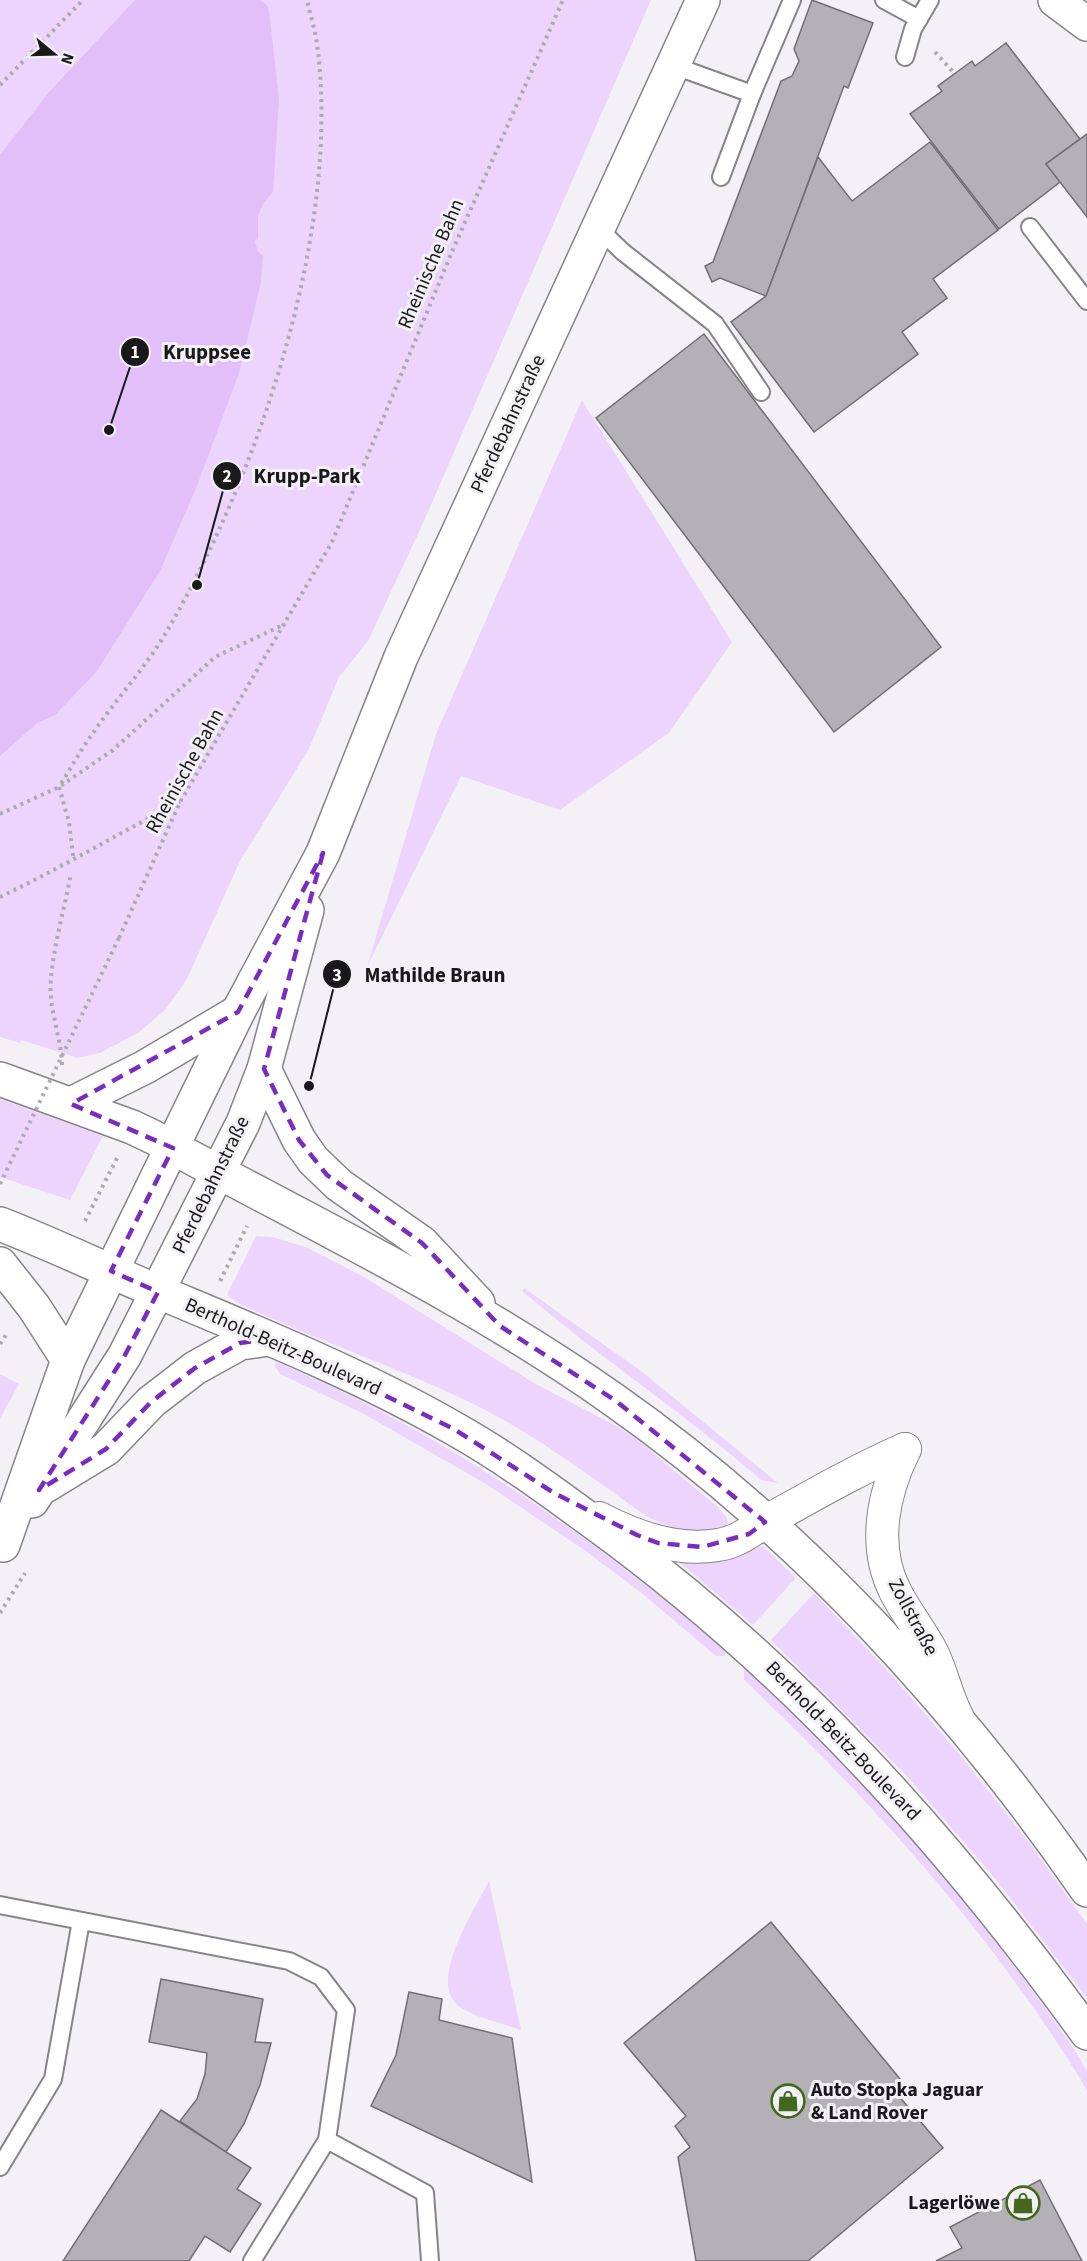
<svg xmlns="http://www.w3.org/2000/svg" width="1087" height="2261" font-family="'Source Sans 3',sans-serif">
  <rect width="100%" height="100%" fill="#f4f1f6"/>
  <!-- green -->
  <g fill="#edd4fd">
    <polygon points="0,0 651,0 424,521 368,641 339,677 309,749 240,861 187,979 165,1010 138,1033 100,1053 78,1058 21,1040 20,1043 0,1037"/>
    <polygon points="582,400 732,642 669,733 560,810 461,776 367,967 436,734"/>
    <polygon points="0,1099 103,1136 70,1200 0,1177"/>
    <path d="M256,1236L272,1237L306,1247L364,1277L534,1383L620,1428L639,1441L720,1509L727,1518L728,1526C702,1539 671,1529 646,1516C588,1475 529,1430 465,1400C391,1365 312,1339 238,1303L227,1295Z"/>
    <path d="M524,1288L641,1371L778,1483L761,1480C684,1413 599,1357 522,1291Z"/>
    <path d="M276,1362C441,1431 592,1535 727,1653L724,1656H716L638,1590L587,1552L486,1484L364,1414L280,1374L275,1366Z"/>
    <polygon points="0,1374 19,1384 0,1419"/>
    <polygon points="763,1546 796,1578 753,1625 679,1562 734,1556"/>
    <polygon points="814,1593 889,1672 956,1750 1028,1841 1087,1924 1087,1998 997,1881 906,1775 771,1640"/>
    <path d="M744,1668C870,1783 979,1911 1076,2052L1087,2071V2090C994,1936 874,1803 744,1680Z"/>
    <path d="M489,1881L521,2030C502,2023 476,2018 460,2007C425,1984 476,1907 489,1881Z"/>
  </g>
  <!-- water -->
  <polygon fill="#e2bff9" points="135,0 259,0 266,4 269,10 279,99 273,192 263,204 258,216 258,239 254,241 258,251 263,256 261,282 239,373 197,486 160,571 97,671 55,715 37,723 0,756 0,155 49,92"/>
  <!-- building -->
  <g fill="#b4b1b6" stroke="#716f73" stroke-width="1.5">
    <polygon points="812,0 873,23 848,88 844,86 766,296 720,278 712,282 705,266 713,262 781,81 792,76 799,61 794,49"/>
    <polygon points="1006,43 1080,139 1046,164 1060,182 999,229 910,114 942,91 938,86 972,61 975,66"/>
    <polygon points="1087,134 1087,217 1046,164"/>
    <polygon points="930,142 998,230 933,279 947,298 902,332 918,354 814,432 731,322 766,296 818,157 852,201"/>
    <polygon points="704,334 941,647 834,732 596,418"/>
    <polygon points="771,1922 900,2079 891,2087 943,2148 808,2261 696,2261 678,2157 690,2147 675,2126 686,2116 624,2043"/>
    <polygon points="161,1979 263,1999 255,2042 271,2043 260,2085 244,2124 226,2152 180,2121 197,2099 205,2074 207,2053 149,2042"/>
    <polygon points="409,1992 442,1999 439,2020 512,2038 532,2182 371,2106 396,2055"/>
    <polygon points="161,2110 251,2168 237,2189 261,2204 230,2252 205,2236 189,2261 63,2261"/>
    <polygon points="1040,2180 1082,2261 936,2261 962,2248 950,2227"/>
  </g>
  <g fill="none" stroke-linecap="round" stroke-linejoin="round">
    <defs>
      <g id="lane">
        <polyline points="884,0 919,19"/>
        <polyline points="905,57 913,29 930,0"/>
        <polyline points="672,65 752,94 792,0"/>
        <polyline points="721,177 752,94"/>
        <polyline points="1030,227 1087,301"/>
        <polyline points="598,228 623,252 715,324 761,392"/>
        <polyline points="0,1905 289,1961 321,1977 346,2010 327,2140 252,2261"/>
        <polyline points="327,2140 425,2193 430,2261"/>
        <polyline points="0,2167 53,2079 81,1921"/>
      </g>
      <g id="street">
        <path d="M905,1449C883,1493 872,1545 895,1591C906,1613 922,1632 933,1654C943,1675 947,1698 958,1718"/>
        <path d="M599,1518C635,1537 676,1552 718,1545C740,1542 755,1527 774,1517C817,1493 859,1469 905,1449"/>
      </g>
      <g id="secondary">
        <polyline points="1055,0 1087,24"/>
        <polyline points="264,1069 299,1140 313,1160 339,1185 422,1243 478,1303"/>
        <path d="M0,1079L132,1127L153,1137C308,1221 470,1298 614,1400C799,1530 959,1705 1087,1890"/>
        <polyline points="71,1104 145,1067 238,1012"/>
        <path d="M0,1224C54,1245 106,1270 159,1292C259,1334 361,1375 455,1429C503,1456 548,1489 593,1522C790,1665 945,1837 1087,2033"/>
        <polyline points="0,1264 34,1307 68,1360"/>
        <polyline points="42,1488 106,1449 151,1402 195,1368 240,1343 269,1339"/>
        <polyline points="32,1501 125,1355 243,1123 264,1069 307,910"/>
        <polyline points="3,1545 68,1360 238,1012 323,853 401,657 703,0"/>
      </g>
    </defs>
    <!-- lane casing -->
    <use href="#lane" stroke="#868488" stroke-width="20"/>
    <!-- street casing -->
    <use href="#street" stroke="#868488" stroke-width="34"/>
    <!-- secondary casing -->
    <use href="#secondary" stroke="#868488" stroke-width="36"/>
    <!-- path -->
    <g stroke="#adabaf" stroke-width="4" stroke-dasharray="3 4.5" stroke-linecap="butt">
      <polyline points="935,52 955,74"/>
      <polyline points="0,85 83,0"/>
      <polyline points="0,814 59,787 113,750 215,657 285,624"/>
      <path d="M73,856L69,822L59,787C71,768 82,748 95,730C118,697 146,667 167,631C259,473 342,228 317,44C315,29 310,14 307,0"/>
      <path d="M0,897C61,868 119,833 180,802"/>
      <polyline points="119,938 180,802 332,542 451,254 563,0"/>
      <path d="M62,1065C61,1035 48,1009 51,978C54,943 65,907 71,873"/>
      <polyline points="85,1221 117,1158"/>
      <polyline points="220,1281 247,1226"/>
      <polyline points="0,1344 8,1332"/>
      <polyline points="0,1613 25,1573"/>
    </g>
    <!-- lane -->
    <use href="#lane" stroke="#fff" stroke-width="16"/>
    <!-- street -->
    <use href="#street" stroke="#fff" stroke-width="32"/>
    <!-- secondary -->
    <use href="#secondary" stroke="#fff" stroke-width="33"/>
    <!-- path-bridge -->
    <polyline stroke="#adabaf" stroke-width="4" stroke-dasharray="3 4.5" stroke-linecap="butt" points="0,1184 119,938"/>
  </g>
  <!-- marked area -->
  <path fill="none" stroke="#7b2cbf" stroke-width="4.5" stroke-dasharray="12 8" stroke-linejoin="round" d="M323,853L264,1069L299,1140L327,1175L422,1243L500,1326L616,1401L765,1522L749,1534L702,1547L658,1543L637,1535L554,1493L454,1429L269,1339L240,1343L195,1368L151,1402L106,1449L39,1490L125,1355L158,1292L111,1271L173,1148L71,1104L238,1012Z"/>
  <!-- icons -->
  <defs>
    <symbol id="shop-ring" viewBox="-11 -11 22 22"><circle r="9.5" fill="#f4f1f6" stroke="#43671f" stroke-width="1.5"/><path d="M-5-2.5h2.3a2.7 3.5 0 0 1 5.4 0H5L5.5 6h-11ZM-1.5-2.5h3a1.5 2.3 0 0 0-3 0Z" fill="#43671f"/></symbol>
  </defs>
  <g fill-rule="evenodd">
    <use href="#shop-ring" x="769" y="2082" width="38" height="38"/>
    <use href="#shop-ring" x="1004" y="2184" width="38" height="38"/>
  </g>
  <g text-anchor="middle" dominant-baseline="central" stroke-width="6" stroke-linejoin="round" paint-order="stroke">
    <!-- street labels -->
    <g font-size="20" fill="#19181a" stroke="#f4f1f6">
      <text transform="translate(431 264) rotate(-67)">Rheinische Bahn</text>
      <text transform="translate(508 424) rotate(-65)">Pferdebahnstraße</text>
      <text transform="translate(185 771) rotate(-61)">Rheinische Bahn</text>
      <text transform="translate(211 1185) rotate(-64)">Pferdebahnstraße</text>
      <text transform="translate(283 1347) rotate(24)">Berthold-Beitz-Boulevard</text>
      <text transform="translate(913 1617) rotate(62)">Zollstraße</text>
      <text transform="translate(843 1741) rotate(46)">Berthold-Beitz-Boulevard</text>
    </g>
    <!-- poi labels -->
    <g font-size="20" font-weight="bold" fill="#19181a" stroke="#f4f1f6" text-anchor="start">
      <text x="811" y="2090">Auto Stopka Jaguar<tspan x="811" dy="23">&amp; Land Rover</tspan></text>
      <text x="1000" y="2203" text-anchor="end">Lagerlöwe</text>
    </g>
  </g>
  <!-- callouts -->
  <path fill="none" stroke="#19181a" stroke-width="2" d="M109 430L135 352M197 585L227 476M309 1086L337 974"/>
  <g fill="#19181a" stroke="#f4f1f6" stroke-width="2">
    <circle cx="109" cy="430" r="6"/>
    <circle cx="197" cy="585" r="6"/>
    <circle cx="309" cy="1086" r="6"/>
    <circle cx="135" cy="352" r="15"/>
    <circle cx="227" cy="476" r="15"/>
    <circle cx="337" cy="974" r="15"/>
  </g>
  <g font-size="18" text-anchor="middle" font-weight="bold" fill="#fff">
    <text x="135" y="358">1</text>
    <text x="227" y="482">2</text>
    <text x="337" y="981">3</text>
  </g>
  <g font-size="21" text-anchor="middle" font-weight="bold" fill="#19181a" stroke="#f4f1f6" stroke-width="6" stroke-linejoin="round" paint-order="stroke">
    <text x="207" y="359">Kruppsee</text>
    <text x="307" y="483">Krupp-Park</text>
    <text x="435" y="982">Mathilde Braun</text>
  </g>
  <!-- north arrow -->
  <g transform="translate(54 54) rotate(109)" stroke="#f4f1f6" stroke-width="4.5" paint-order="stroke">
  <path d="M0-4.5L10 22L0 15L-10 22Z" fill="#19181a"/>
  <text y="-9" font-size="16" font-weight="bold" text-anchor="middle" fill="#19181a">N</text>
  </g>
</svg>
